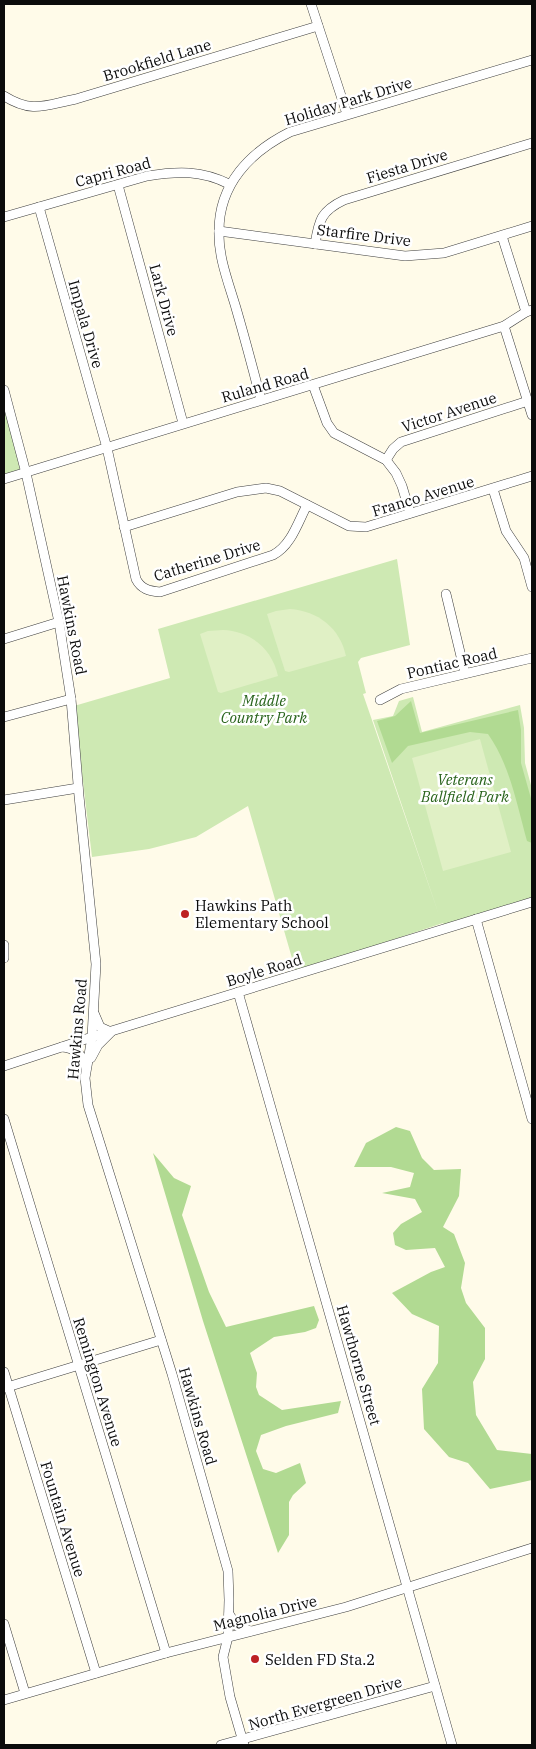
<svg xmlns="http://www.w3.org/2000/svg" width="536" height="1749" font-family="'IBM Plex Serif',serif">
  <rect width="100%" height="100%" fill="#fffbe9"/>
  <!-- green -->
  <g fill="#cee9b3">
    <polygon points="9,409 26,473 4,479 4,411"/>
    <polygon points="397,559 410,645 361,658 358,662 366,693 363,694 439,915 373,720 393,716 399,701 413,697 422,732 520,705 524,728 525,763 532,789 532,898 444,926 443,923 296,972 248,806 196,837 149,849 92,857 74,706 170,678 158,629"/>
  </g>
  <!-- forest -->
  <g fill="#b1da92">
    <path d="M411,701L420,733L518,710L521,730V763L532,802V843L527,841C517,805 510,765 488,734L470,732L408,746L392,763L377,721L395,716Z"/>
    <polygon points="396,1127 410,1131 422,1158 434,1170 461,1169 459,1196 443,1227 454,1234 465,1263 461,1288 466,1303 485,1328 485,1359 473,1382 476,1415 497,1450 532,1454 532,1480 490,1489 468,1463 449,1457 424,1429 422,1389 438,1363 439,1326 412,1314 392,1293 431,1272 445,1267 435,1248 406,1250 395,1245 393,1233 401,1224 422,1212 415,1199 382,1193 410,1187 414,1173 391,1167 354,1167 366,1143"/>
    <polygon points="153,1153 174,1178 191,1186 182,1215 209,1292 226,1327 314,1306 319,1320 316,1328 305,1332 274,1337 250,1353 257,1373 256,1387 259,1395 282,1410 341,1401 338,1413 286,1426 261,1435 256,1451 263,1469 276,1473 300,1463 306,1483 293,1495 289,1502 289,1535 278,1553 203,1321"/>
  </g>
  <!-- pitch -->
  <g fill="#e0f0c5">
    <path d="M290,609C318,611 340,628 346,656L289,672L285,671L267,614L276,611Z"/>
    <path d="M223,630C250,631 272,648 278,676L221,693L218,692L200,634L208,631Z"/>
    <polygon points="480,739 511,852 443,871 412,758"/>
  </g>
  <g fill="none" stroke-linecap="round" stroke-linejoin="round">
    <defs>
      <g id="minor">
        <polyline points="311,4 347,114"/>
        <path d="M4,96C33,114 45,105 76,99L318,26"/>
        <polyline points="118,185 183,423"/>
        <path d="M39,207L107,448L136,579C141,589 149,591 160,592L273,555C291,546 298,522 307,505"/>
        <path d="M4,217L147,176C177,171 201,170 229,184"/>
        <polyline points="219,231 405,256 444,253 532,226"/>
        <polyline points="502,236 526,312"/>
        <path d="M315,244C319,220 321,211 344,200L532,143"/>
        <polyline points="504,326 532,415"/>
        <polyline points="313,385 327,423 334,433 386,460 396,473 402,486 410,513"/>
        <polyline points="4,390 26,473 59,622 71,699 79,796 96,964 92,1037 85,1078 88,1105 172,1374 228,1571 229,1600 228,1637 223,1657 230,1697 244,1745"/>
        <path d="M261,400C253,369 245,339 236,308C229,284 218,257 219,231C219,184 250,152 290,132L532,60"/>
        <polyline points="386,460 393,449 401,442 528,401"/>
        <polyline points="4,479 504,326 526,312 532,310"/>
        <polyline points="493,489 506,531 524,558 532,587"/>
        <polyline points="124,527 237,492 266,488 280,491 349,526 366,527 532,476"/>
        <polyline points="446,594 465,673"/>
        <polyline points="4,639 59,622"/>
        <polyline points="380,700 401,689 532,658"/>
        <polyline points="4,717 71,699"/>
        <polyline points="4,800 78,788"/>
        <polyline points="476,919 532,1119"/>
        <polyline points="4,945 4,958"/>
        <polyline points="238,992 452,1745"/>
        <path d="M62,1047C75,1048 83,1055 86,1068"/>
        <polyline points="91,1058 98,1045 111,1032 100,1027 94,1013"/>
        <polyline points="4,1066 92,1037 532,902"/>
        <polyline points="4,1119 166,1653"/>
        <polyline points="4,1372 96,1673"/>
        <polyline points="4,1388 161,1340"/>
        <polyline points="229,1614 236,1625 250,1631"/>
        <polyline points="4,1624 25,1693"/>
        <polyline points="4,1700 166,1653 346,1607 532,1548"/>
        <polyline points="221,1745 435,1686"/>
      </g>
    </defs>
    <!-- minor casing -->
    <use href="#minor" stroke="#3e3e3e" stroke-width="10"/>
    <!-- minor -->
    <use href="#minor" stroke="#fff" stroke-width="9"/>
  </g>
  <!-- markers -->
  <g fill="#bd2125" stroke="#fff" stroke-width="2">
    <circle cx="185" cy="914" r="5"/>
    <circle cx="255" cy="1659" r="5"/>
  </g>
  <g text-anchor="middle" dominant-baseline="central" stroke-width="5" stroke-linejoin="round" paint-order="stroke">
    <!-- street labels -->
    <g font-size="15" fill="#0b0b0b" stroke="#fff">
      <text transform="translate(157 60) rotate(-17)">Brookfield Lane</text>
      <text transform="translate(348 101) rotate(-17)">Holiday Park Drive</text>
      <text transform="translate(407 166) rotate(-17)">Fiesta Drive</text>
      <text transform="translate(113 172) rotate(-15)">Capri Road</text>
      <text transform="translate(364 235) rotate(7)">Starfire Drive</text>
      <text transform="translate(164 300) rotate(75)">Lark Drive</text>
      <text transform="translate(86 324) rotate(74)">Impala Drive</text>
      <text transform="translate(265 385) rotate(-16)">Ruland Road</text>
      <text transform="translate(449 412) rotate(-18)">Victor Avenue</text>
      <text transform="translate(423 496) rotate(-17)">Franco Avenue</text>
      <text transform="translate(207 560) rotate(-17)">Catherine Drive</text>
      <text transform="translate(72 625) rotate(79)">Hawkins Road</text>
      <text transform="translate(452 663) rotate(-13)">Pontiac Road</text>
      <text transform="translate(264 970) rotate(-17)">Boyle Road</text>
      <text transform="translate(77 1029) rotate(-85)">Hawkins Road</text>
      <text transform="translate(359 1365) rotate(74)">Hawthorne Street</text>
      <text transform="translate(98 1382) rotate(73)">Remington Avenue</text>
      <text transform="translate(198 1416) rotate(74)">Hawkins Road</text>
      <text transform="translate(63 1519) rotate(73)">Fountain Avenue</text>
      <text transform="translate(265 1613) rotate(-14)">Magnolia Drive</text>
      <text transform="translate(325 1703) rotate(-16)">North Evergreen Drive</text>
    </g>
    <!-- park labels -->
    <g font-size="15" font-style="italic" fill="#28631b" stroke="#fff">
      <text x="264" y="700">Middle<tspan x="264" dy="17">Country Park</tspan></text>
      <text x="465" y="779">Veterans<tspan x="465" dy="17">Ballfield Park</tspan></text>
    </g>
    <!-- poi labels -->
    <g font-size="15" fill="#0b0b0b" stroke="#fff" text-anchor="start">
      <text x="195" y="905">Hawkins Path<tspan x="195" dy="17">Elementary School</tspan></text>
      <text x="265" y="1659">Selden FD Sta.2</text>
    </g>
  </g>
  <!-- border -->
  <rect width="536" height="1749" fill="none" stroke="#0b0b0b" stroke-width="10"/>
</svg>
